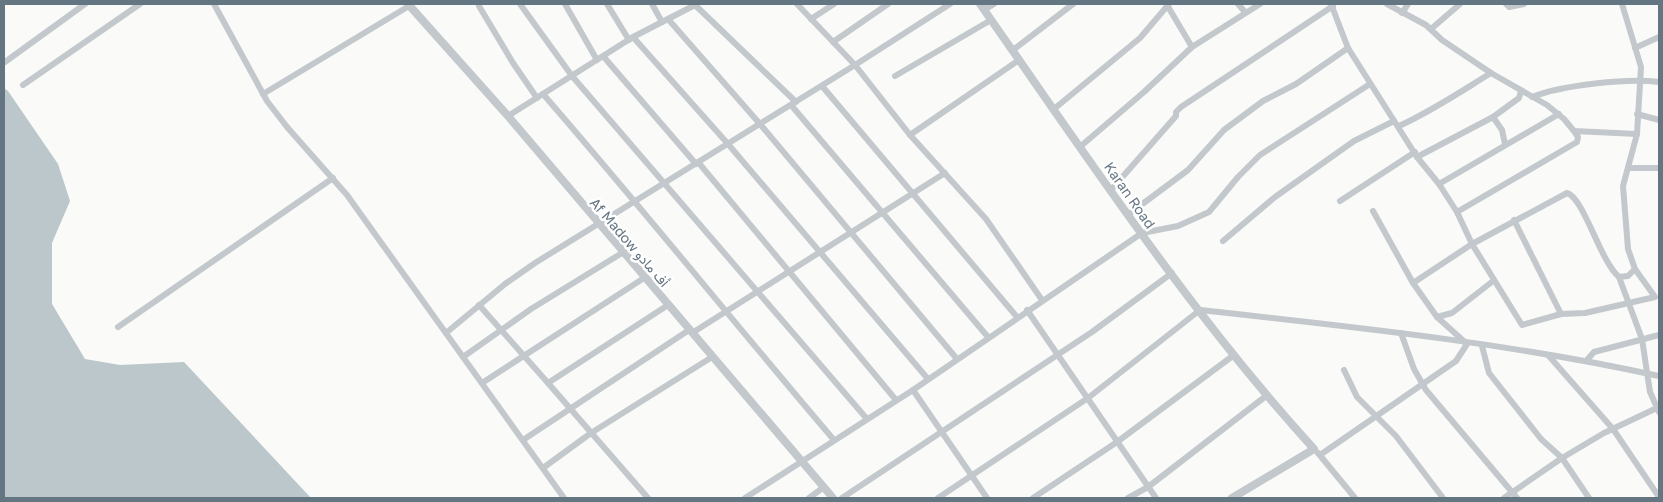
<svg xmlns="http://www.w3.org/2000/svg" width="1663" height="502" font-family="'Golos Text',Vazirmatn,sans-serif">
  <rect width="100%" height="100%" fill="#fafaf8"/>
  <!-- water -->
  <polygon fill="#bbc7cb" points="4,88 8,91 58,164 70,201 52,243 52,304 85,359 120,365 184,362 311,498 4,498"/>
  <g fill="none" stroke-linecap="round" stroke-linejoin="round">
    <!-- minor -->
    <g stroke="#c3c8cc" stroke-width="6">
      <polyline points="214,4 267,101 287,127 347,195 564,498"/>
      <polyline points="520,4 572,76 867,419"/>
      <polyline points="565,4 597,60"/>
      <polyline points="607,4 629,40"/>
      <polyline points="652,4 662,22"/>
      <polyline points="694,4 796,102"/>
      <polyline points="797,4 855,65 910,135 986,219 1042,300"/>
      <polyline points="1238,4 1245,12"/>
      <polyline points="1331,4 1348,48 1417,157 1439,184 1457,212 1472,244 1522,325 1561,314 1585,313 1655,297 1635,269 1628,249 1623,186 1637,134 1641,67 1622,4"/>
      <polyline points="1387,4 1426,25 1442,40 1491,73 1547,105 1564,119 1574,131 1637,134"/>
      <polyline points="1506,4 1509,7 1524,4"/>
      <polyline points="1167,5 1192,47"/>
      <polyline points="479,6 513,63 537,98"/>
      <polyline points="984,10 994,4"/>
      <polyline points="1402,13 1408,4"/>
      <polyline points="668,19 760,124 957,359"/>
      <polyline points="811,19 834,4"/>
      <polyline points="1431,29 1460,4"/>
      <polyline points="633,37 728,144 928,379"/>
      <polyline points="833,42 888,4"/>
      <polyline points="1635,48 1659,37"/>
      <polyline points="1013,50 1073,4"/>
      <polyline points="603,56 696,164"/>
      <polyline points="5,62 85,4"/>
      <polyline points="895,76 991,20"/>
      <polyline points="23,85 140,4"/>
      <polyline points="822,86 1017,317"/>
      <polyline points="263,94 409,6"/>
      <path d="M543,94C642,208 736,325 834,440"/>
      <path d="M1532,97C1562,85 1628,78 1659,82"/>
      <polyline points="791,105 988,337"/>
      <polyline points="1054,109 1140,38 1169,4"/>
      <polyline points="1637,114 1659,120"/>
      <polyline points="508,116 633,37 697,4"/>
      <polyline points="1493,117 1519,98 1521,91"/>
      <path d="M1399,126C1432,111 1460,92 1491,73"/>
      <polyline points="910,135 1019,60"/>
      <polyline points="1081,146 1144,92 1192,47 1260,4"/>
      <polyline points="1417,157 1493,117 1502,130 1505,144"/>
      <polyline points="698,162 896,400"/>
      <polyline points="1628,168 1659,168"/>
      <polyline points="1439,184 1559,114"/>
      <polyline points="1111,190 1176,116 1176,112 1181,107 1333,6"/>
      <polyline points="1340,201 1415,152"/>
      <polyline points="1457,212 1577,142 1578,137 1574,131"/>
      <polyline points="1129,214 1188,170 1224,130 1263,101 1296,84 1348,48"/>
      <polyline points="1514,220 1561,314"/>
      <polyline points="1223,241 1275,197 1354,141 1394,121"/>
      <polyline points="1619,277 1642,339 1650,392 1659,412"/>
      <path d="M1413,283L1472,244L1567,193C1584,198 1600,261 1619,277L1628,276L1635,269"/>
      <polyline points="479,305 548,383"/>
      <polyline points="1027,310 1156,498"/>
      <polyline points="1437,317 1452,313 1493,281"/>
      <polyline points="118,327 333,178"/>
      <polyline points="446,333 505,284 535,263 855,65 950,4"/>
      <polyline points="692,333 945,173"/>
      <polyline points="1401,333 1414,369 1426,390 1517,498"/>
      <polyline points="1482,346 1489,373 1541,439 1562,458 1504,498"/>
      <polyline points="1548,355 1613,429 1659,497"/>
      <polyline points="463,357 531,309 622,253"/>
      <polyline points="1587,360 1594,352 1659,335"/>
      <polyline points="1344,370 1357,397 1396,436 1443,498"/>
      <polyline points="482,383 644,278"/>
      <polyline points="913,390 987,498"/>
      <polyline points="523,440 689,330"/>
      <polyline points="1318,453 1355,498"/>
      <polyline points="1320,455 1456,361 1467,344 1437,317 1413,283 1373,211"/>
      <polyline points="543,468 591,433 712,357"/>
      <polyline points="648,498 548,383 668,305"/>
      <polyline points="745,498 913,390 1142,233 1178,226 1209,212 1238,177 1260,155 1370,84"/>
      <polyline points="809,498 824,487"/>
      <polyline points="842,498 1092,332 1172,273"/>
      <path d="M938,498L1088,398L1200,310C1354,327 1509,343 1659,376"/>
      <polyline points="1033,498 1117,442 1234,355"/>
      <polyline points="1128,498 1148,487 1266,396"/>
      <polyline points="1589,498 1562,458 1604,433 1659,407"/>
    </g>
    <!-- tertiary -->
    <g stroke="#c3c8cc" stroke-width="8">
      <polyline points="408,4 508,116 833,498"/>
      <path d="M980,4C1086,155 1189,312 1314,449L1232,498"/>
    </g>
  </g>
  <g text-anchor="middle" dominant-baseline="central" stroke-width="5" stroke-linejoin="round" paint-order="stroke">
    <!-- street labels -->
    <g font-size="14" fill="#657683" stroke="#fff">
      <text transform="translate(1130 195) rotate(55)">Karan Road</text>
      <text transform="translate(630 242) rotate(49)">Af Madow أف مادو</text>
    </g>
  </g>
  <!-- border -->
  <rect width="1663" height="502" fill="none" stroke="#657683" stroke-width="10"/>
</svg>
